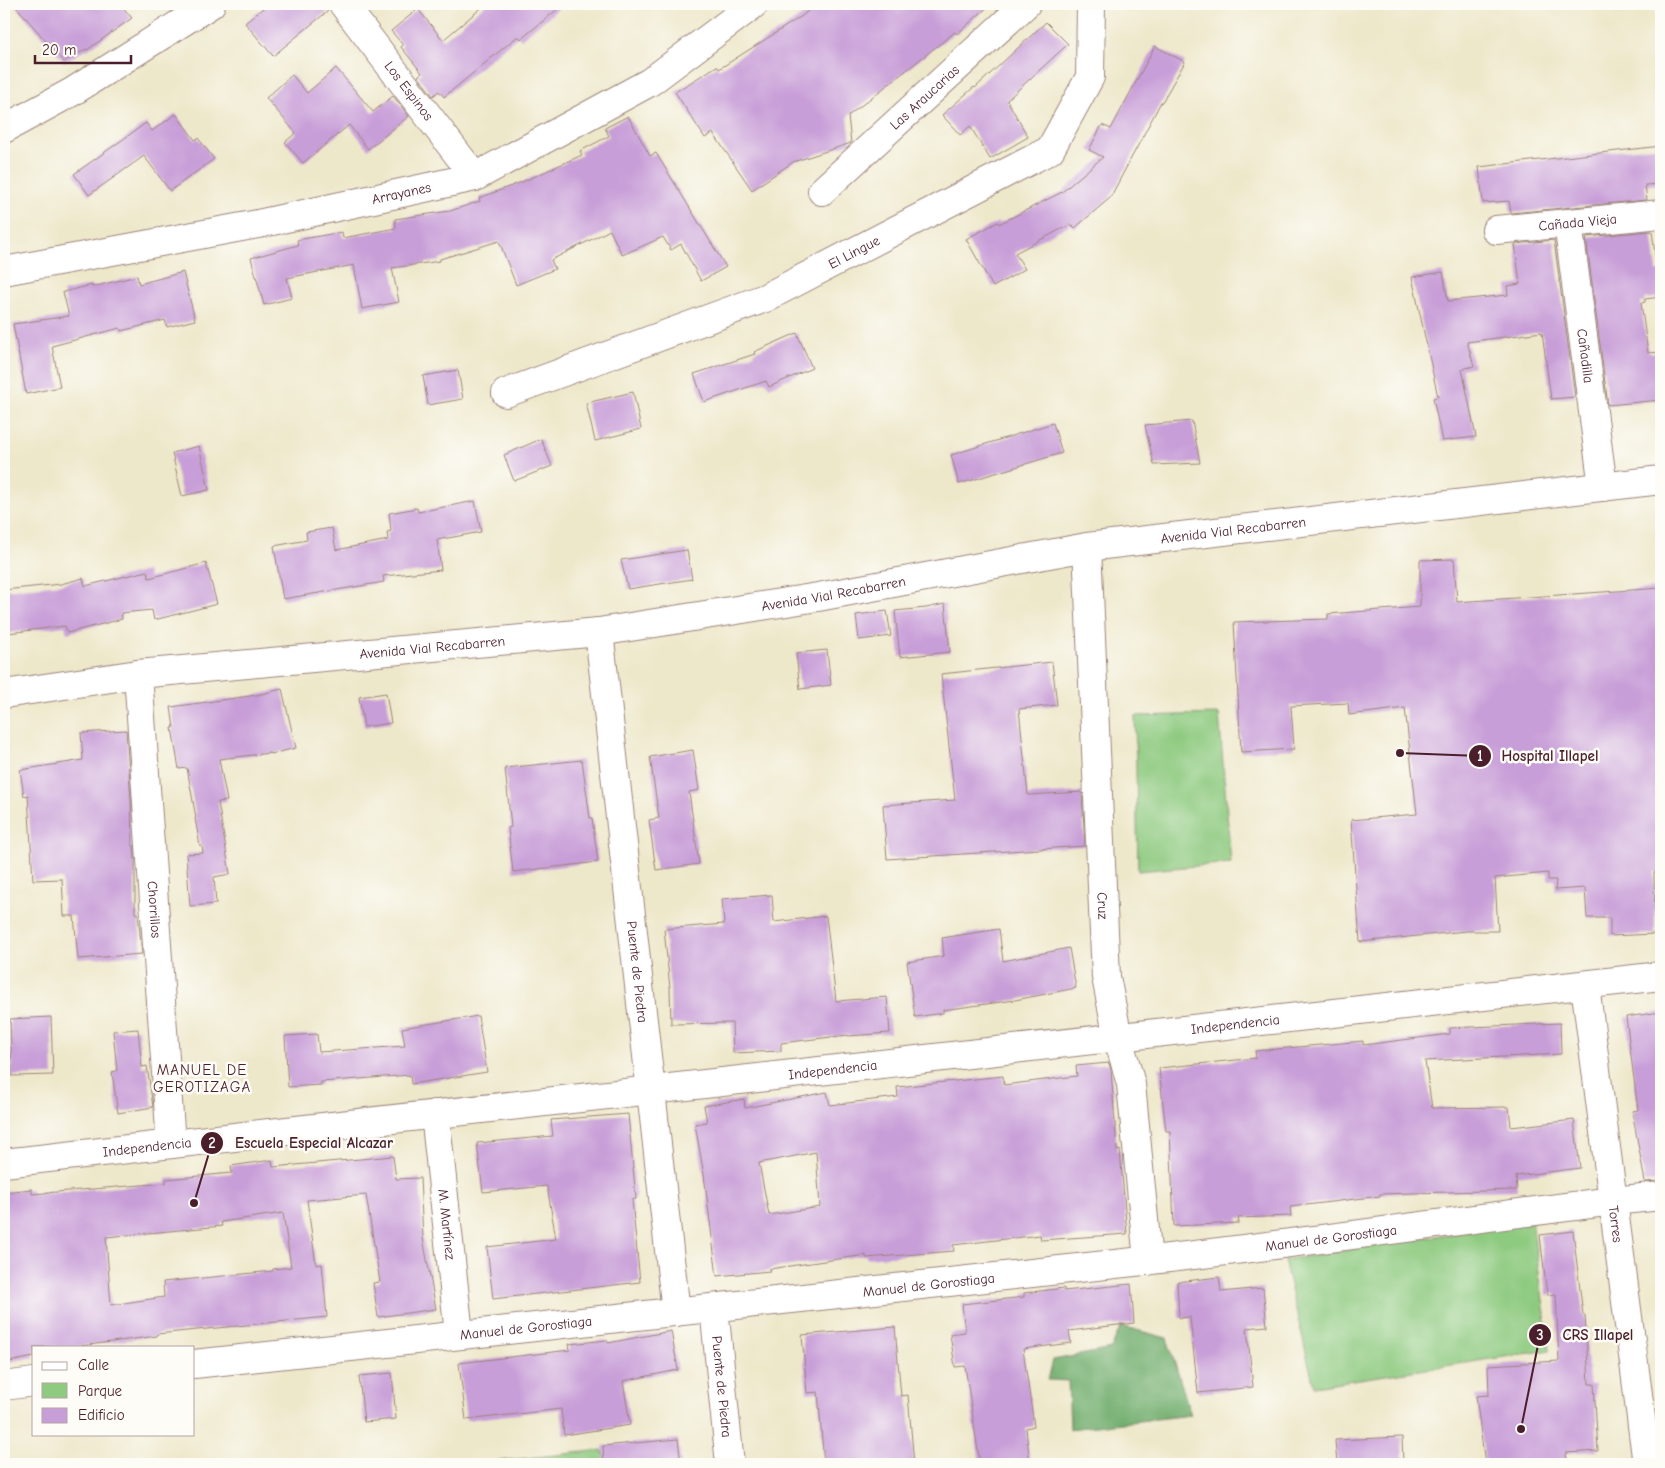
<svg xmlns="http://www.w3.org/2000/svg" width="1665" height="1468" font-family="'Comic Neue',sans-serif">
  <rect width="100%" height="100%" fill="#fdfcf7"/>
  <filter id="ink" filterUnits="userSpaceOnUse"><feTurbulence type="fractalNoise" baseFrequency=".02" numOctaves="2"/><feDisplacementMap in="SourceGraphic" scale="10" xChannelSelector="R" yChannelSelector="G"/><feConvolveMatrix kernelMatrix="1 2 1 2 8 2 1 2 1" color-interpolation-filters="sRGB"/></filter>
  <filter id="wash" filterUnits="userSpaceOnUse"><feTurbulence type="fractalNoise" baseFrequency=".0096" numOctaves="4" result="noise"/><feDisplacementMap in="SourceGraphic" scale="20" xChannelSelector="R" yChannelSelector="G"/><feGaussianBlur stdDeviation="1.12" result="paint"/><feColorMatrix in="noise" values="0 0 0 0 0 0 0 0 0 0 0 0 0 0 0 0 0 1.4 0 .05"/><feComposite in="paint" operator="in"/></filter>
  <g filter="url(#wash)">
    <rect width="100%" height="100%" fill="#eee8cb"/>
    <!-- green -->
    <g fill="#8eca80" stroke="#6c7456">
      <polygon points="1219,714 1231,863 1138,871 1135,716"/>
      <polygon points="1532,1221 1550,1350 1314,1386 1284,1260"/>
      <polygon points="602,1450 606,1464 471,1464"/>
    </g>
    <!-- forest -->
    <polygon fill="#72ae6e" stroke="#5e664c" points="1121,1326 1167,1338 1191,1415 1070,1429 1068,1381 1048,1380 1053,1360 1111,1349"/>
    <g id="blocks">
      <!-- building -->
      <g fill="#c89ed8" fill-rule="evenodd">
        <polygon points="14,4 120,4 132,18 87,50 86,49 64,62"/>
        <polygon points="268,4 328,4 329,10 273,56 245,23"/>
        <polygon points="486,4 564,4 521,39 518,36 444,97 439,91 433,96 418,76 422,73 401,47 403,45 391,31 418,9 443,40"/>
        <polygon points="816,4 991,4 957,34 955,32 848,116 851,143 793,162 752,190 713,133 705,138 675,92 717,66 719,69 802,16"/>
        <polygon points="1046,22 1068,44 1007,100 1028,137 990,159 970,126 960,135 942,115 974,87 975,88"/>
        <polygon points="1155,46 1185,62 1162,102 1161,102 1110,198 1075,228 1071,224 1015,253 1025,269 993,287 966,239 998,222 999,224 1062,192 1103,157 1089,150 1102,125 1111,129"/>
        <polygon points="336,68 373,112 393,96 409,116 368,149 349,125 303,163 285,142 296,133 266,98 292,75 307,93"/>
        <polygon points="176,114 195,140 198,138 214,159 170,191 144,156 89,195 74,174 146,123 152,131"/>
        <polygon points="628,116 650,156 656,153 726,267 701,281 681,244 671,250 663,237 622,255 610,230 551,260 555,269 516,285 499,241 440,259 440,261 392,268 399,302 362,309 354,265 287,278 292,298 264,305 251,258 298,245 297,240 342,232 343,238 396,228 395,219 450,211 480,201 479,198 522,182 582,155 580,151 609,136 605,128"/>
        <polygon points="1661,146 1661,184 1645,185 1647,200 1511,213 1509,201 1483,203 1479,167"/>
        <polygon points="1652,231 1657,271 1661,271 1661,297 1645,299 1645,302 1641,303 1648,353 1661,352 1661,400 1608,405 1586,237"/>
        <polygon points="1554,240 1575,397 1551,399 1542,332 1467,342 1474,366 1462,369 1476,437 1442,441 1433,398 1438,397 1412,277 1443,272 1448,301 1508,295 1507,286 1520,284 1515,244"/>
        <polygon points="183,272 195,320 167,327 165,320 121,331 120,328 52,346 60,387 26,394 13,324 69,316 63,292 92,285 92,287 137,276 139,284"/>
        <polygon points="797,333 812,368 769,387 766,381 704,402 694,374 755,354 754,352"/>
        <polygon points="458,370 463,399 428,405 423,376"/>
        <polygon points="633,392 641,429 595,441 586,403"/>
        <polygon points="1192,421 1200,463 1154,465 1145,425"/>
        <polygon points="1053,423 1062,453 959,484 951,455"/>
        <polygon points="541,439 552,466 514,481 504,455"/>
        <polygon points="199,446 209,490 182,496 172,453"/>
        <polygon points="475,501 481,532 437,540 441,570 383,576 384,582 283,599 274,546 307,540 306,532 332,528 336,550 388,540 387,532 391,531 389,513 417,508 418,512"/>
        <polygon points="687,550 692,579 628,589 621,560"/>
        <polygon points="1454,559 1457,602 1661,588 1661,872 1654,872 1655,934 1610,936 1610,918 1587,918 1585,888 1555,890 1556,880 1548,880 1548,873 1495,878 1498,931 1466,931 1360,942 1351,820 1417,814 1405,708 1349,715 1348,703 1291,706 1294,749 1241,752 1234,622 1328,619 1328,614 1420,607 1420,560"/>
        <polygon points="206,563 217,604 154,620 152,610 121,613 122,619 67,633 65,626 8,633 4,590 61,584 83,578 85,586 147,571 149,578"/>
        <polygon points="945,604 950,652 900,657 895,611 926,608"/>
        <polygon points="887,611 891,636 859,640 856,615"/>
        <polygon points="827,650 831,685 800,689 796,653"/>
        <polygon points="1052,662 1057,705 1019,709 1028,795 1082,792 1085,846 887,859 883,805 955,800 941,674"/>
        <polygon points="282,689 296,748 271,754 270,753 219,759 227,801 218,802 230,874 214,877 216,904 190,906 186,854 203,853 202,846 200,846 195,818 196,818 187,768 179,769 172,728 174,728 171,707 257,695"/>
        <polygon points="386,693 391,723 364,727 359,697"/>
        <polygon points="126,730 131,801 132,846 134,846 135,859 135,913 138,913 142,954 78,959 74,916 64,916 62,879 33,880 28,795 24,796 20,770 83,760 81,733"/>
        <polygon points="693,750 699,790 689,792 699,864 656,870 649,820 659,818 650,757"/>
        <polygon points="582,760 590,818 592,818 598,862 513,872 508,828 511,827 505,768"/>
        <polygon points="772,895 774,922 826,916 836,1001 887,997 890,1033 848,1036 848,1035 781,1043 781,1051 733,1053 732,1023 671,1024 670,988 664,929 724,924 722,899"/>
        <polygon points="999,929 1003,961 1069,948 1076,988 1015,1000 943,1010 943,1013 915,1017 907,962 944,956 942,938"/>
        <polygon points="1661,1012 1661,1181 1645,1182 1632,1111 1638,1110 1626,1017"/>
        <polygon points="478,1016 487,1072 411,1084 410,1075 321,1082 321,1085 288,1087 285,1036 317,1034 319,1052 405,1046 402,1028"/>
        <polygon points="51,1017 53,1075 12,1076 10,1019"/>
        <polygon points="1560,1023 1561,1054 1425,1061 1432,1108 1509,1107 1511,1127 1574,1120 1580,1168 1516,1176 1517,1190 1380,1194 1380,1196 1290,1207 1291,1216 1238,1218 1239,1223 1174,1226 1170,1131 1166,1131 1159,1068 1256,1058 1255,1051 1363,1041 1363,1045 1450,1034 1450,1028"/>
        <polygon points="138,1029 142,1067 147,1066 153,1107 118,1113 112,1072 117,1071 113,1031"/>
        <path d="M1109,1063L1111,1070L1117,1151L1120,1150L1127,1234L1041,1240L1040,1235L953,1245L954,1251L866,1258V1255L769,1269L770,1271L717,1276L704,1175L695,1124L707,1122L704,1106L744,1099L745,1108L827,1092L830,1105L898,1097L897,1087L1003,1076L1004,1085L1077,1076L1076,1066ZM816,1152L820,1207L769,1215L759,1163Z"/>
        <polygon points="628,1114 636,1199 632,1200 640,1282 493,1299 487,1247 556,1239 547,1186 483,1192 477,1143 553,1136 551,1120"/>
        <path d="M393,1156L396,1179L420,1178L423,1238L436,1309L378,1317L373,1283L380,1282L366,1195L307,1200L316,1265L322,1264L327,1317L157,1334V1336L73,1347H34V1357L4,1363V1192L32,1189V1194L166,1183V1179L232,1173L231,1166L272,1160L273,1167ZM283,1213L291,1267L273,1269V1271L163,1282L164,1297L111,1305L106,1237L222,1226L221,1222Z"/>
        <polygon points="1573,1231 1583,1315 1585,1315 1589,1384 1594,1384 1598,1451 1566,1453 1567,1462 1550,1464 1485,1464 1476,1396 1489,1395 1488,1365 1559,1361 1556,1294 1547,1295 1540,1235"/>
        <polygon points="1219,1277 1221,1292 1263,1288 1267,1326 1247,1328 1253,1387 1198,1393 1190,1317 1179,1318 1177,1282"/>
        <polygon points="1131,1284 1134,1323 1069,1331 1071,1343 1023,1349 1034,1426 1026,1428 1030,1464 980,1464 965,1366 955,1367 950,1334 965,1332 962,1304 1024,1297 1024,1293 1064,1288 1064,1291"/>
        <polygon points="895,1327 901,1396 908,1395 914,1464 824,1464 818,1392 807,1393 802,1335"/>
        <polygon points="671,1331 678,1370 623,1381 630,1425 564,1435 561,1409 466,1420 459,1363 570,1350 569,1344 607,1340 608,1343"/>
        <polygon points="392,1373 396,1419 364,1422 359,1376"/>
        <polygon points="1402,1437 1403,1464 1337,1464 1335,1440"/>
        <polygon points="678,1439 681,1464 604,1464 603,1446"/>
      </g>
    </g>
  </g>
  <g filter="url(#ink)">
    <use href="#blocks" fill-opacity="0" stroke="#9c847b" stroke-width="1"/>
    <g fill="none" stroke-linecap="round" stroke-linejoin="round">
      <defs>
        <g id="minor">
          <path id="s1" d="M343,4L475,177"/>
          <polyline points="4,129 72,92 211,4"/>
          <path id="s2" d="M822,191L1026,4"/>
          <path id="s3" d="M1568,223L1603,487"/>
          <path id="s4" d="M1496,230L1661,214"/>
          <path id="s5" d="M4,271L258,224L475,177L650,82L754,4"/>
          <path id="s6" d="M506,393L765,298L1050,150L1090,77L1091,4"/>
          <path id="s7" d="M1087,547L1106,977L1118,1038L1131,1084L1148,1261"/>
          <path id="s8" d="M599,632L676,1312"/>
          <path id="s9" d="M138,674L171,1144"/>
          <path id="s10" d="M1585,985L1647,1464"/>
          <path id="s11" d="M435,1114L459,1334"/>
          <path id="s12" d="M4,1163L1661,976"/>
          <path id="s13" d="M714,1308L730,1464"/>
          <path id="s14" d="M194,1364C510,1328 827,1297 1143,1261C1300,1243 1456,1221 1613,1201L1661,1196"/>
          <polyline points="4,1386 34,1382"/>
        </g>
        <g id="major">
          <path id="s15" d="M4,694L138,674L599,632L818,597L1087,547L1661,480"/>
        </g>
      </defs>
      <!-- minor casing -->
      <use href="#minor" stroke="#9c847b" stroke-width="30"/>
      <!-- major casing -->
      <use href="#major" stroke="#9c847b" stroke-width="30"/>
      <!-- minor -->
      <use href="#minor" stroke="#fff" stroke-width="28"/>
      <!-- major -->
      <use href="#major" stroke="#fff" stroke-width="28"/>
    </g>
  </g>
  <g text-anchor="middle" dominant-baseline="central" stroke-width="5" stroke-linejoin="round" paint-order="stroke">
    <!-- street labels -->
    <g font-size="14" fill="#4a1f2b" stroke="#fdfcf7">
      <text stroke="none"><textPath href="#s1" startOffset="109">Los Espinos</textPath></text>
      <text stroke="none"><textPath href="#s2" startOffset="139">Las Araucarias</textPath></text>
      <text stroke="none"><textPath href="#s5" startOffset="405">Arrayanes</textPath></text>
      <text stroke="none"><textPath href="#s4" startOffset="82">Cañada Vieja</textPath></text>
      <text stroke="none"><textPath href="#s6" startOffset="376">El Lingue</textPath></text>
      <text stroke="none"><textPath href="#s3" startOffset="134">Cañadilla</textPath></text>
      <text stroke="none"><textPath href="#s15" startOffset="1241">Avenida Vial Recabarren</textPath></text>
      <text stroke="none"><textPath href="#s15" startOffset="836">Avenida Vial Recabarren</textPath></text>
      <text stroke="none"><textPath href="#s15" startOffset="431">Avenida Vial Recabarren</textPath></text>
      <text stroke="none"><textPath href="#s7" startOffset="359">Cruz</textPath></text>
      <text stroke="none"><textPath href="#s9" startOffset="236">Chorrillos</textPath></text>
      <text stroke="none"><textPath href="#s8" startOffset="342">Puente de Piedra</textPath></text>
      <text stroke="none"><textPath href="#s12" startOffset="1239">Independencia</textPath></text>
      <text stroke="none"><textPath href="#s12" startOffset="834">Independencia</textPath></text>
      <text stroke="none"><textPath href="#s12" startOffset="144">Independencia</textPath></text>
      <text stroke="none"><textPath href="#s11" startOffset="111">M. Martínez</textPath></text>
      <text stroke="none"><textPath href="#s10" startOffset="241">Torres</textPath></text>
      <text stroke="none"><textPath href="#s14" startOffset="1144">Manuel de Gorostiaga</textPath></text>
      <text stroke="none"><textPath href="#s14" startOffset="739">Manuel de Gorostiaga</textPath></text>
      <text stroke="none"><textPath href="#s14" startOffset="334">Manuel de Gorostiaga</textPath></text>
      <text stroke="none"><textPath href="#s13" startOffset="79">Puente de Piedra</textPath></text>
    </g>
    <!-- neighbourhood labels -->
    <g font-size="15" letter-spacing="1" fill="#4a1f2b" stroke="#fdfcf7">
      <text x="202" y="1070">MANUEL DE<tspan x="202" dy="17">GEROTIZAGA</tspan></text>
    </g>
  </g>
  <!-- callouts -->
  <path fill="none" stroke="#4a1f2b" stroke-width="2" d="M1400 753L1480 756M194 1203L212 1143M1521 1429L1540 1335"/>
  <g fill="#4a1f2b" stroke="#fdfcf7" stroke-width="2">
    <circle cx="1400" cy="753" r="5"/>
    <circle cx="194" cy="1203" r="5"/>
    <circle cx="1521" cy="1429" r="5"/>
    <circle cx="1480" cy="756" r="12"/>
    <circle cx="212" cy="1143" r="12"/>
    <circle cx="1540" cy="1335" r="12"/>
  </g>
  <g font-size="15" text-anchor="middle" font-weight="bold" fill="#fff">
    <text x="1480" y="761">1</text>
    <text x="212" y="1148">2</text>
    <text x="1540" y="1340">3</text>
  </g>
  <g font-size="15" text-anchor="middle" font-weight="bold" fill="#4a1f2b" stroke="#fdfcf7" stroke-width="5" stroke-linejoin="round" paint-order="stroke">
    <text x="1550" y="761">Hospital Illapel</text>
    <text x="314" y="1148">Escuela Especial Alcazar</text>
    <text x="1598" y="1340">CRS Illapel</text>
  </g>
  <!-- margin -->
  <rect width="1665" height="1468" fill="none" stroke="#fdfcf7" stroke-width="20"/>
  <!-- legend -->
  <rect x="32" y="1346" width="162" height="90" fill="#fdfcf7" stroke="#b5a4a5"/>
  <rect x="42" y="1362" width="25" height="8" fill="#ffffff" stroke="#b5a4a5"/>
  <text x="78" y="1370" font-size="15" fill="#4a1f2b">Calle</text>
  <rect x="42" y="1383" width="25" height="15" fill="#8eca80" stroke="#b5a4a5"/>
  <text x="78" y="1396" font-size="15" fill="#4a1f2b">Parque</text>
  <rect x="42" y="1408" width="25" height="15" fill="#c89ed8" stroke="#b5a4a5"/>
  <text x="78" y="1420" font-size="15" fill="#4a1f2b">Edificio</text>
  <!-- scale -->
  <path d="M35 55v8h96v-8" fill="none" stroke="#4a1f2b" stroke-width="2.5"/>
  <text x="42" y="55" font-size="15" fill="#4a1f2b" stroke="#fdfcf7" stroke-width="4" paint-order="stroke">20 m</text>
</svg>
